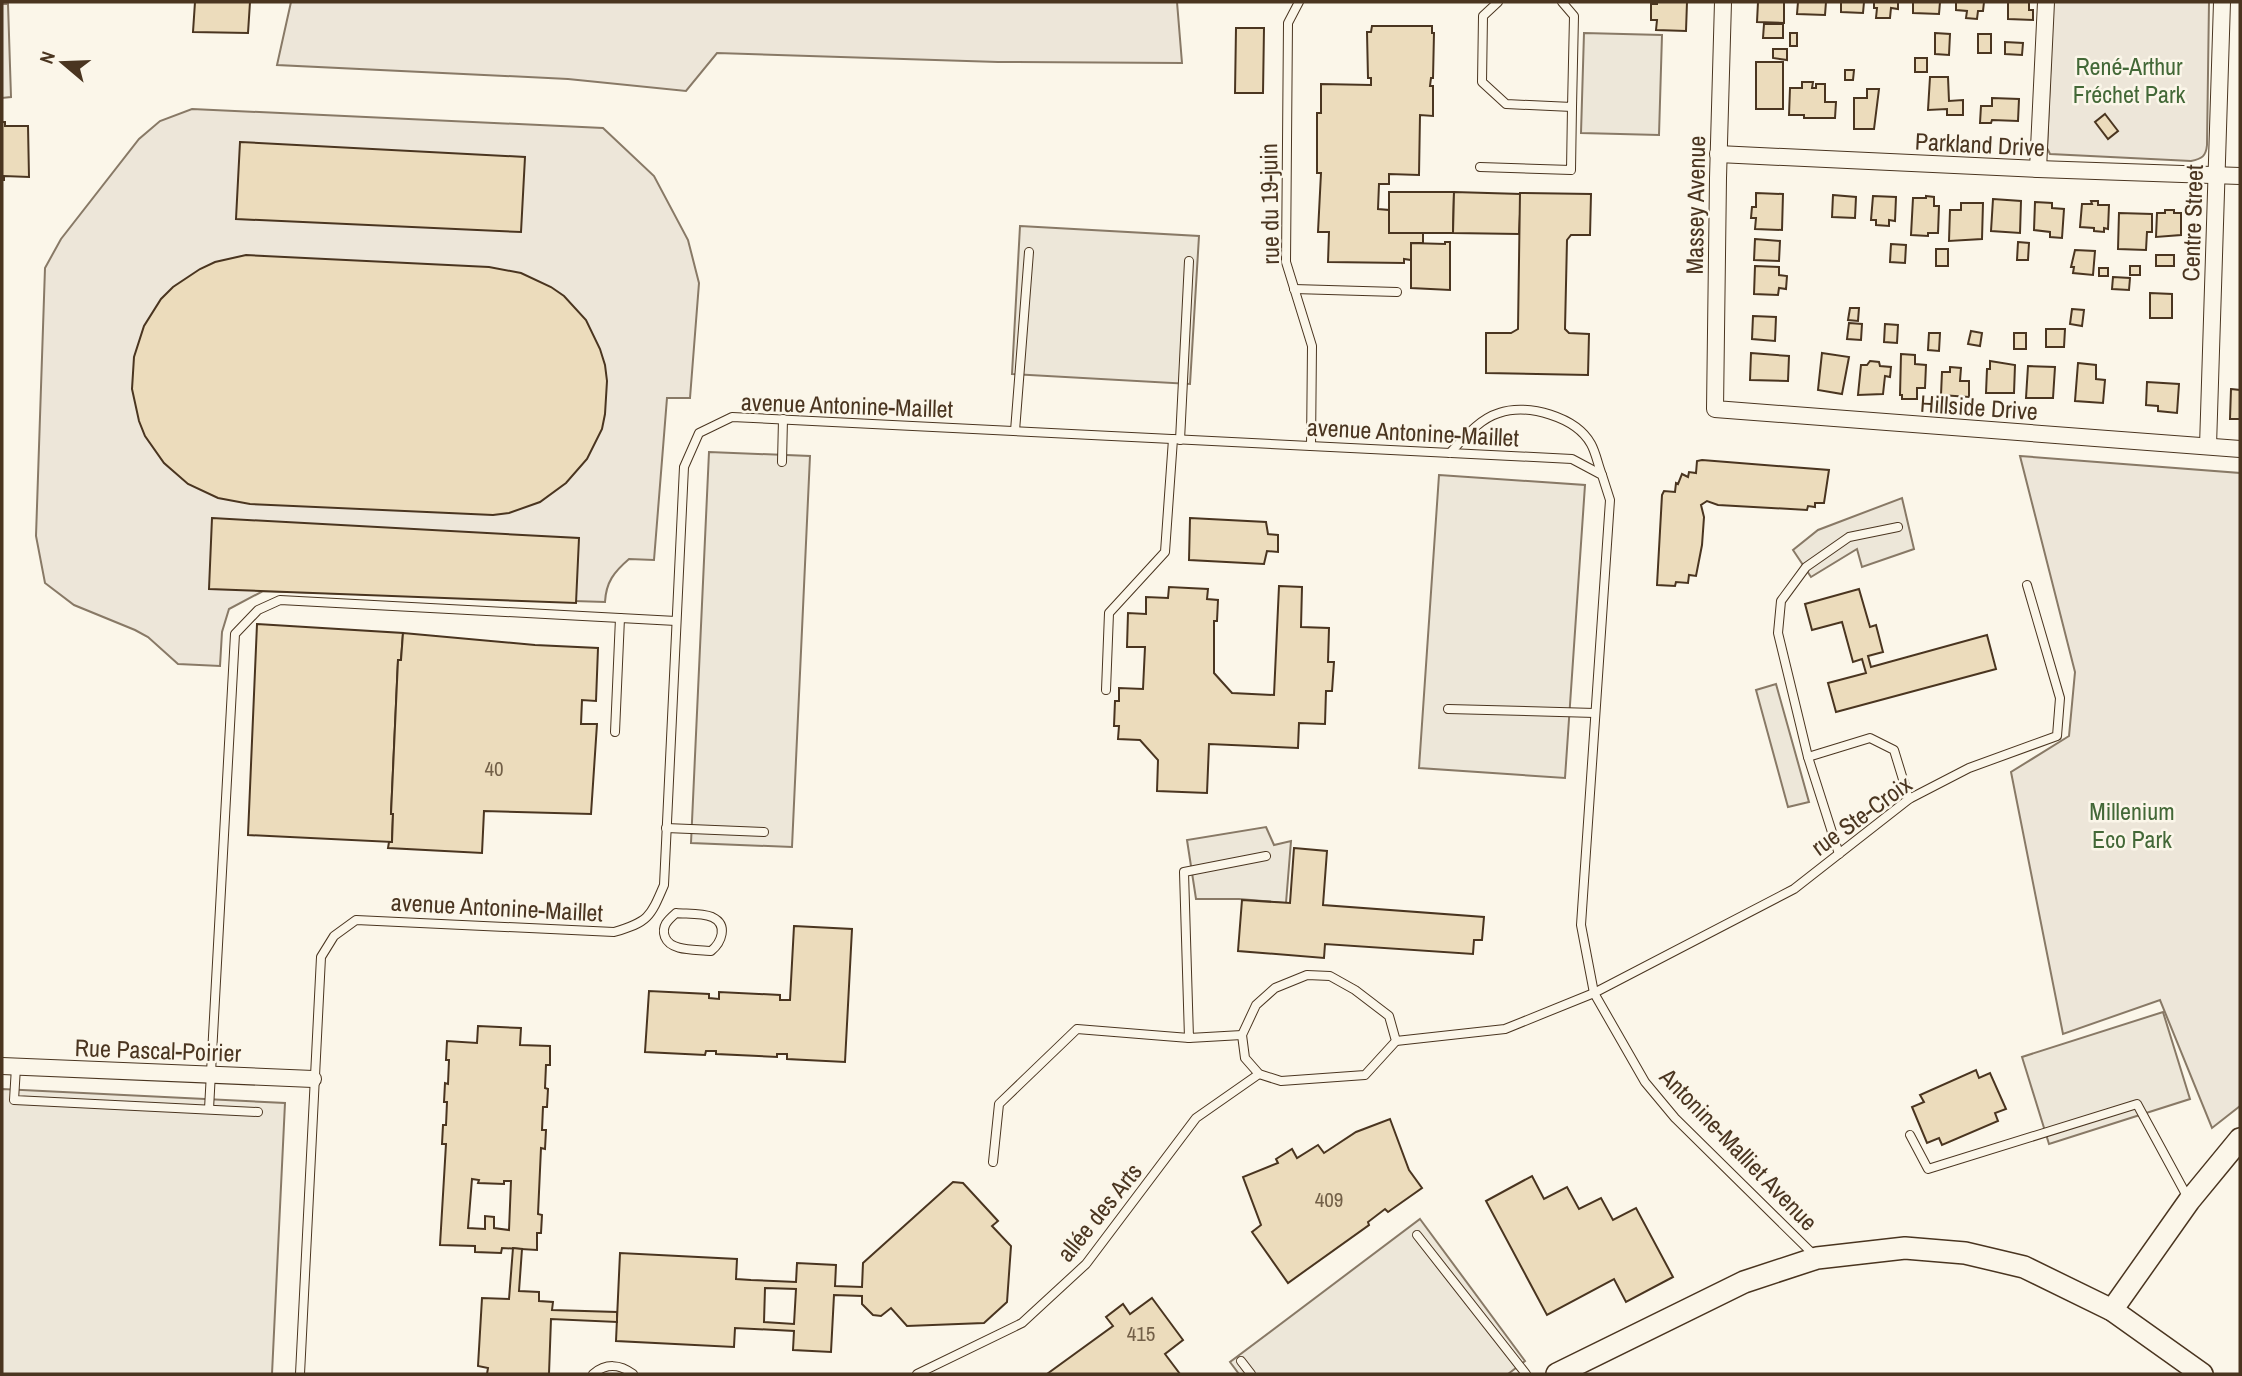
<svg xmlns="http://www.w3.org/2000/svg" width="2242" height="1376" font-family="'Archivo Narrow',sans-serif">
  <rect width="100%" height="100%" fill="#fbf6e9"/>
  <!-- green -->
  <g fill="#ede6d9" stroke="#887966" stroke-width="2">
    <polygon points="291,2 1177,2 1182,63 998,62 717,53 686,91 568,79 277,65"/>
    <path d="M2053,2H2209L2207,145C2206,156 2202,159 2191,161L2050,154L2047,148Z"/>
    <path d="M192,109L603,128L654,176L688,240L699,283L690,398H667L654,560L629,559C614,572 606,582 605,602L263,591L229,609L222,632L220,666L178,664L148,637L135,630L74,605L45,583L36,536L45,268L61,239L139,139L160,121Z"/>
    <polygon points="2020,456 2240,473 2240,1106 2212,1128 2160,1000 2063,1034 2011,772 2069,736 2075,672"/>
  </g>
  <!-- parking -->
  <g fill="#ede7d9" stroke="#887966" stroke-width="2">
    <polygon points="2,4 8,4 11,97 2,98"/>
    <polygon points="1584,33 1662,35 1659,135 1581,133"/>
    <polygon points="1020,226 1199,236 1190,384 1012,374"/>
    <polygon points="709,452 810,456 792,847 691,843"/>
    <polygon points="1439,475 1585,485 1565,778 1419,768"/>
    <polygon points="1902,498 1914,549 1862,567 1857,549 1811,577 1793,550 1818,530"/>
    <polygon points="1776,684 1809,802 1788,807 1756,690"/>
    <polygon points="1266,827 1274,845 1291,841 1286,903 1239,899 1196,899 1187,840"/>
    <polygon points="2163,1012 2190,1099 2049,1144 2022,1057"/>
    <polygon points="2,1089 285,1103 272,1374 2,1374"/>
    <polygon points="1420,1219 1525,1361 1508,1374 1239,1374 1230,1362"/>
  </g>
  <!-- building -->
  <g fill="#ecdcbc" stroke="#4a3520" stroke-width="2" fill-rule="evenodd">
    <polygon points="195,2 250,2 248,33 193,32"/>
    <polygon points="1657,2 1687,2 1686,31 1656,30 1657,20 1651,20 1651,4 1657,4"/>
    <polygon points="1758,2 1784,2 1784,23 1757,22"/>
    <polygon points="1798,2 1826,2 1825,15 1797,14"/>
    <polygon points="1841,2 1864,2 1863,13 1841,12"/>
    <polygon points="1874,2 1898,2 1898,9 1891,8 1890,18 1876,18 1877,8 1874,8"/>
    <polygon points="1913,2 1940,2 1939,14 1913,13"/>
    <polygon points="1956,2 1984,2 1983,11 1978,11 1977,19 1966,18 1967,11 1956,10"/>
    <polygon points="2008,2 2029,2 2029,10 2033,10 2033,20 2008,19"/>
    <polygon points="1764,24 1783,24 1783,38 1763,38"/>
    <polygon points="1372,26 1432,26 1432,33 1434,33 1433,78 1431,78 1430,86 1433,86 1433,116 1420,115 1419,175 1389,174 1389,184 1379,184 1378,209 1389,210 1389,233 1423,233 1423,243 1411,243 1411,260 1404,259 1404,263 1328,262 1329,232 1318,232 1321,173 1317,173 1317,113 1321,113 1321,84 1371,85 1371,78 1368,78 1367,32 1371,32"/>
    <polygon points="1236,28 1264,28 1263,93 1235,93"/>
    <rect x="1790" y="33" width="7" height="13"/>
    <polygon points="1935,33 1950,34 1949,55 1935,54"/>
    <rect x="1978" y="34" width="13" height="19"/>
    <polygon points="2005,42 2023,43 2022,55 2005,54"/>
    <polygon points="1773,49 1787,49 1787,60 1773,58"/>
    <rect x="1915" y="58" width="12" height="14"/>
    <rect x="1756" y="62" width="27" height="47"/>
    <polygon points="1845,70 1854,70 1853,80 1845,80"/>
    <polygon points="1930,77 1948,77 1949,101 1963,100 1963,115 1947,115 1947,109 1928,110"/>
    <polygon points="1802,82 1813,82 1812,88 1816,88 1816,84 1825,84 1825,102 1836,102 1835,118 1804,118 1804,115 1789,115 1790,88 1802,88"/>
    <polygon points="1867,89 1879,89 1874,129 1854,129 1854,98 1867,98"/>
    <polygon points="1992,98 2019,99 2018,121 1992,120 1991,123 1980,123 1981,106 1992,106"/>
    <polygon points="2105,114 2118,131 2108,139 2095,122"/>
    <polygon points="2,122 5,122 5,126 28,126 29,177 4,176 4,180 2,180"/>
    <polygon points="240,142 525,157 521,232 236,219"/>
    <polygon points="1389,192 1454,192 1453,233 1389,233"/>
    <polygon points="1454,192 1521,194 1519,234 1453,233"/>
    <polygon points="1520,193 1591,194 1590,235 1571,235 1567,240 1565,329 1569,333 1589,334 1588,375 1486,373 1486,333 1511,333 1518,329"/>
    <polygon points="1756,193 1783,194 1782,230 1755,229 1756,218 1751,218 1752,207 1756,207"/>
    <polygon points="1833,195 1856,197 1855,218 1832,217"/>
    <polygon points="1873,196 1896,197 1895,221 1889,220 1889,226 1876,225 1876,220 1871,220"/>
    <polygon points="1926,196 1934,197 1934,206 1939,206 1938,233 1928,233 1928,236 1911,235 1913,198 1926,198"/>
    <polygon points="1993,199 2021,201 2020,233 1991,231"/>
    <polygon points="2091,201 2098,201 2098,205 2109,205 2108,229 2104,228 2104,232 2094,231 2094,228 2080,227 2082,204 2092,204"/>
    <polygon points="2035,202 2052,203 2052,208 2064,209 2062,238 2050,237 2050,232 2034,230"/>
    <polygon points="1961,203 1983,203 1982,239 1949,241 1950,210 1961,210"/>
    <polygon points="2165,210 2174,210 2174,213 2181,213 2181,235 2156,237 2157,213 2165,213"/>
    <polygon points="2119,213 2152,214 2152,232 2147,232 2146,250 2118,249"/>
    <polygon points="1755,239 1780,241 1779,261 1754,260"/>
    <polygon points="1445,242 1450,242 1450,290 1411,288 1411,243 1445,244"/>
    <polygon points="2018,242 2029,243 2028,260 2017,260"/>
    <polygon points="1891,244 1906,245 1905,263 1890,262"/>
    <rect x="1936" y="249" width="12" height="17"/>
    <polygon points="2075,250 2095,251 2093,275 2073,273 2074,267 2071,267"/>
    <polygon points="246,255 489,267 521,273 551,287 564,296 586,320 600,349 605,365 607,381 605,414 602,429 587,459 566,483 540,502 509,513 493,515 250,504 218,498 188,484 164,463 145,436 139,421 132,389 134,357 144,326 161,299 173,287 200,269 215,262"/>
    <rect x="2156" y="255" width="18" height="11"/>
    <polygon points="1755,266 1779,267 1779,275 1787,276 1786,289 1779,288 1778,295 1754,294"/>
    <rect x="2130" y="266" width="10" height="9"/>
    <rect x="2099" y="268" width="9" height="8"/>
    <polygon points="2113,277 2130,278 2129,290 2112,289"/>
    <polygon points="2150,293 2172,294 2172,318 2150,318"/>
    <polygon points="1850,308 1859,308 1858,321 1848,320"/>
    <polygon points="2072,309 2084,310 2082,326 2070,324"/>
    <polygon points="1753,316 1776,317 1775,341 1752,339"/>
    <polygon points="1849,323 1862,324 1861,340 1847,339"/>
    <polygon points="1885,324 1898,325 1897,343 1884,342"/>
    <polygon points="2046,329 2065,329 2064,347 2046,347"/>
    <polygon points="1971,331 1982,333 1980,346 1968,344"/>
    <polygon points="1929,333 1940,333 1939,351 1928,350"/>
    <rect x="2014" y="333" width="12" height="16"/>
    <polygon points="1751,353 1789,356 1788,381 1750,380"/>
    <polygon points="1822,353 1849,357 1842,394 1818,390"/>
    <polygon points="1901,354 1915,355 1915,364 1926,365 1925,388 1917,388 1917,399 1902,399 1902,395 1900,395"/>
    <polygon points="1870,361 1879,362 1880,366 1891,367 1890,377 1885,376 1883,394 1858,395 1861,365 1867,365"/>
    <polygon points="1990,361 2015,365 2014,393 1986,393 1987,369 1990,369"/>
    <polygon points="2078,363 2096,365 2096,379 2105,380 2103,403 2075,401"/>
    <polygon points="2028,366 2055,367 2053,398 2026,398"/>
    <polygon points="1950,367 1961,368 1960,381 1969,381 1969,397 1941,395 1942,372 1950,372"/>
    <polygon points="2147,382 2179,384 2177,413 2158,411 2158,406 2146,405"/>
    <polygon points="2231,389 2240,390 2240,419 2230,419"/>
    <polygon points="1702,460 1829,470 1824,503 1815,503 1815,507 1808,506 1807,510 1718,505 1707,501 1701,505 1704,517 1702,545 1696,576 1689,575 1688,583 1676,582 1675,586 1657,585 1662,495 1664,491 1675,492 1676,483 1678,484 1682,474 1688,477 1689,472 1696,473 1697,461"/>
    <polygon points="212,518 579,538 576,603 209,589"/>
    <polygon points="1190,518 1266,522 1268,534 1278,535 1278,552 1267,551 1264,564 1189,560"/>
    <polygon points="1279,586 1302,587 1301,627 1329,628 1328,662 1334,662 1332,691 1326,691 1325,724 1299,723 1298,748 1209,744 1207,793 1157,791 1158,760 1140,740 1118,739 1119,726 1114,726 1115,701 1119,701 1119,688 1143,689 1145,647 1127,647 1128,613 1146,614 1146,597 1168,598 1169,587 1208,589 1207,599 1218,600 1217,621 1214,621 1214,673 1232,693 1274,695"/>
    <polygon points="1859,589 1870,627 1876,625 1883,652 1868,656 1871,667 1987,635 1996,669 1836,712 1828,683 1866,673 1862,659 1853,662 1842,622 1812,630 1805,604"/>
    <polygon points="257,624 403,633 401,660 398,660 391,814 393,814 392,842 248,835"/>
    <polygon points="403,633 535,645 598,648 596,701 582,700 581,724 597,724 591,814 484,811 482,853 388,848 389,842 392,842 393,814 391,814 398,660 401,660"/>
    <polygon points="1294,848 1327,851 1323,905 1484,917 1482,940 1474,940 1473,954 1325,944 1324,958 1238,951 1242,900 1290,903"/>
    <polygon points="794,926 852,929 845,1062 787,1059 787,1054 777,1054 777,1057 716,1054 716,1051 706,1051 705,1055 645,1052 649,991 709,994 709,998 719,999 719,992 780,995 780,1000 790,1000"/>
    <path d="M478,1026L521,1028L520,1045L550,1046V1065H546L545,1088L548,1089L547,1107H543L542,1130H546L545,1149L541,1148L538,1214L542,1215L541,1233H537V1250L502,1248L501,1253L475,1252V1246L440,1245L446,1144H442L443,1125H446L447,1102H444L445,1083L448,1084L449,1060H446L447,1041L477,1043ZM472,1179L479,1180L478,1183L504,1184V1181H511L509,1230L494,1228V1217L485,1216V1229L468,1228Z"/>
    <polygon points="1976,1070 1979,1078 1990,1073 2006,1109 1995,1113 1998,1121 1942,1145 1939,1138 1927,1143 1912,1107 1924,1102 1920,1095"/>
    <polygon points="1390,1119 1409,1170 1422,1188 1388,1212 1385,1209 1368,1222 1369,1225 1288,1283 1252,1232 1261,1225 1243,1177 1278,1163 1276,1159 1292,1149 1297,1158 1318,1145 1324,1153 1356,1132"/>
    <polygon points="1532,1176 1544,1199 1567,1187 1579,1209 1601,1198 1613,1220 1636,1208 1673,1277 1626,1302 1614,1279 1547,1315 1486,1201"/>
    <path d="M953,1182L963,1183L998,1221L992,1226L1011,1246L1007,1302L984,1323L907,1326L891,1308L881,1316L873,1315L862,1304V1296L834,1295L831,1352L793,1350L794,1331L735,1328L734,1347L616,1341L620,1253L737,1259L736,1279L751,1280L796,1282L797,1263L836,1265L835,1286L862,1287L863,1263ZM765,1288L796,1289L794,1324L764,1322Z"/>
    <polygon points="513,1248 522,1249 519,1291 539,1292 539,1301 553,1302 552,1310 617,1312 617,1322 551,1319 549,1374 487,1374 488,1368 478,1366 482,1298 509,1299"/>
    <polygon points="1152,1298 1183,1340 1165,1354 1180,1374 1047,1374 1113,1326 1106,1317 1123,1304 1130,1314"/>
  </g>
  <g fill="none" stroke-linecap="round" stroke-linejoin="round">
    <defs>
      <g id="service">
        <polyline points="1299,2 1288,23 1286,262 1312,346 1311,446"/>
        <polyline points="1498,2 1483,16 1482,82 1506,104 1572,107 1574,16 1562,2"/>
        <polyline points="1480,167 1571,170 1572,107"/>
        <polyline points="1294,289 1397,292"/>
        <polyline points="1015,431 1029,252"/>
        <polyline points="1180,440 1189,261"/>
        <path d="M1450,453C1464,438 1479,419 1499,413C1528,403 1576,417 1591,444C1596,453 1598,465 1602,475"/>
        <polyline points="782,462 783,419"/>
        <polyline points="1106,690 1109,613 1165,552 1173,439"/>
        <polyline points="1448,709 1595,713"/>
        <polyline points="615,732 620,618"/>
        <polyline points="1808,757 1870,738 1894,750 1909,799"/>
        <polyline points="666,828 764,832"/>
        <polyline points="1839,854 1808,757 1778,633 1781,601 1806,567 1849,537 1898,527"/>
        <path d="M676,913C686,914 702,913 712,917C729,925 721,943 711,951C696,949 671,952 665,937C661,926 668,920 676,913Z"/>
        <polygon points="1307,975 1330,976 1355,990 1389,1016 1396,1041 1365,1075 1281,1081 1259,1074 1245,1058 1242,1035 1256,1005 1275,988"/>
        <polyline points="1242,1035 1189,1038 1184,872 1266,856"/>
        <polyline points="1396,1041 1505,1029 1594,993 1794,889 1909,799 1969,768 2057,736 2060,698 2027,585"/>
        <polyline points="16,1067 14,1100 258,1112"/>
        <polyline points="209,1109 235,634 258,610 280,600 676,621"/>
        <polyline points="1910,1135 1928,1169 2137,1104 2188,1198"/>
        <polyline points="993,1162 999,1104 1077,1029 1189,1038"/>
        <polyline points="1417,1235 1526,1374"/>
        <polyline points="1241,1361 1251,1374"/>
        <path d="M300,1374L321,957L334,936L356,920L614,932C648,922 650,918 664,885L684,467L699,433L732,417L1572,459L1602,475L1610,500L1581,925L1594,993L1645,1082L1675,1118L1815,1256"/>
        <path d="M593,1374C606,1363 620,1364 633,1374"/>
        <polyline points="917,1374 1022,1323 1086,1264 1196,1118 1259,1074"/>
      </g>
      <g id="minor">
        <polyline points="1723,2 1718,178 1715,409 2240,449"/>
        <polyline points="1718,154 2038,169 2240,176"/>
        <polyline points="2038,169 2046,2"/>
        <polyline points="2208,446 2222,2"/>
        <polyline points="2,1066 313,1079"/>
      </g>
      <g id="tertiary">
        <polyline points="2112,1310 2189,1201 2240,1139"/>
        <polyline points="1557,1374 1744,1282 1817,1258 1905,1248 1965,1253 2024,1267 2112,1310 2202,1374"/>
      </g>
    </defs>
    <!-- service casing -->
    <use href="#service" stroke="#4a3520" stroke-width="10"/>
    <!-- minor casing -->
    <use href="#minor" stroke="#4a3520" stroke-width="18"/>
    <!-- tertiary casing -->
    <use href="#tertiary" stroke="#4a3520" stroke-width="24"/>
    <!-- service -->
    <use href="#service" stroke="#fbf6e9" stroke-width="8"/>
    <!-- minor -->
    <use href="#minor" stroke="#fbf6e9" stroke-width="16"/>
    <!-- tertiary -->
    <use href="#tertiary" stroke="#fbf6e9" stroke-width="21"/>
  </g>
  <g text-anchor="middle" dominant-baseline="central" stroke-width="5" stroke-linejoin="round" paint-order="stroke">
    <!-- number labels -->
    <g font-size="21" fill="#725f47">
      <text x="494" y="768">40</text>
      <text x="1329" y="1199">409</text>
      <text x="1141" y="1333">415</text>
    </g>
    <!-- park labels -->
    <g font-size="24" fill="#436837" stroke="#fbf6e9">
      <text x="2129" y="66">René-Arthur<tspan x="2129" dy="28">Fréchet Park</tspan></text>
      <text x="2132" y="811">Millenium<tspan x="2132" dy="28">Eco Park</tspan></text>
    </g>
    <!-- street labels -->
    <g font-size="24" fill="#4a3520" stroke="#fbf6e9">
      <text transform="translate(1980 144) rotate(3)">Parkland Drive</text>
      <text transform="translate(1269 204) rotate(-91)">rue du 19-juin</text>
      <text transform="translate(1695 205) rotate(-89)">Massey Avenue</text>
      <text transform="translate(2192 223) rotate(-88)">Centre Street</text>
      <text transform="translate(847 405) rotate(2)">avenue Antonine-Maillet</text>
      <text transform="translate(1979 407) rotate(4)">Hillside Drive</text>
      <text transform="translate(1413 432) rotate(3)">avenue Antonine-Maillet</text>
      <text transform="translate(1861 815) rotate(-36)">rue Ste-Croix</text>
      <text transform="translate(497 907) rotate(3)">avenue Antonine-Maillet</text>
      <text transform="translate(158 1050) rotate(2)">Rue Pascal-Poirier</text>
      <text transform="translate(1739 1149) rotate(46)">Antonine-Malliet Avenue</text>
      <text transform="translate(1099 1212) rotate(-51)">allée des Arts</text>
    </g>
  </g>
  <!-- border -->
  <rect width="2242" height="1376" fill="none" stroke="#4a3520" stroke-width="7"/>
  <!-- north arrow -->
  <g transform="translate(63 63) rotate(289)" stroke="#fbf6e9" stroke-width="5" paint-order="stroke">
  <path d="M0-5L12 26L0 18L-12 26Z" fill="#4a3520"/>
  <text y="-10" font-size="19" font-weight="bold" text-anchor="middle" fill="#4a3520">N</text>
  </g>
</svg>
